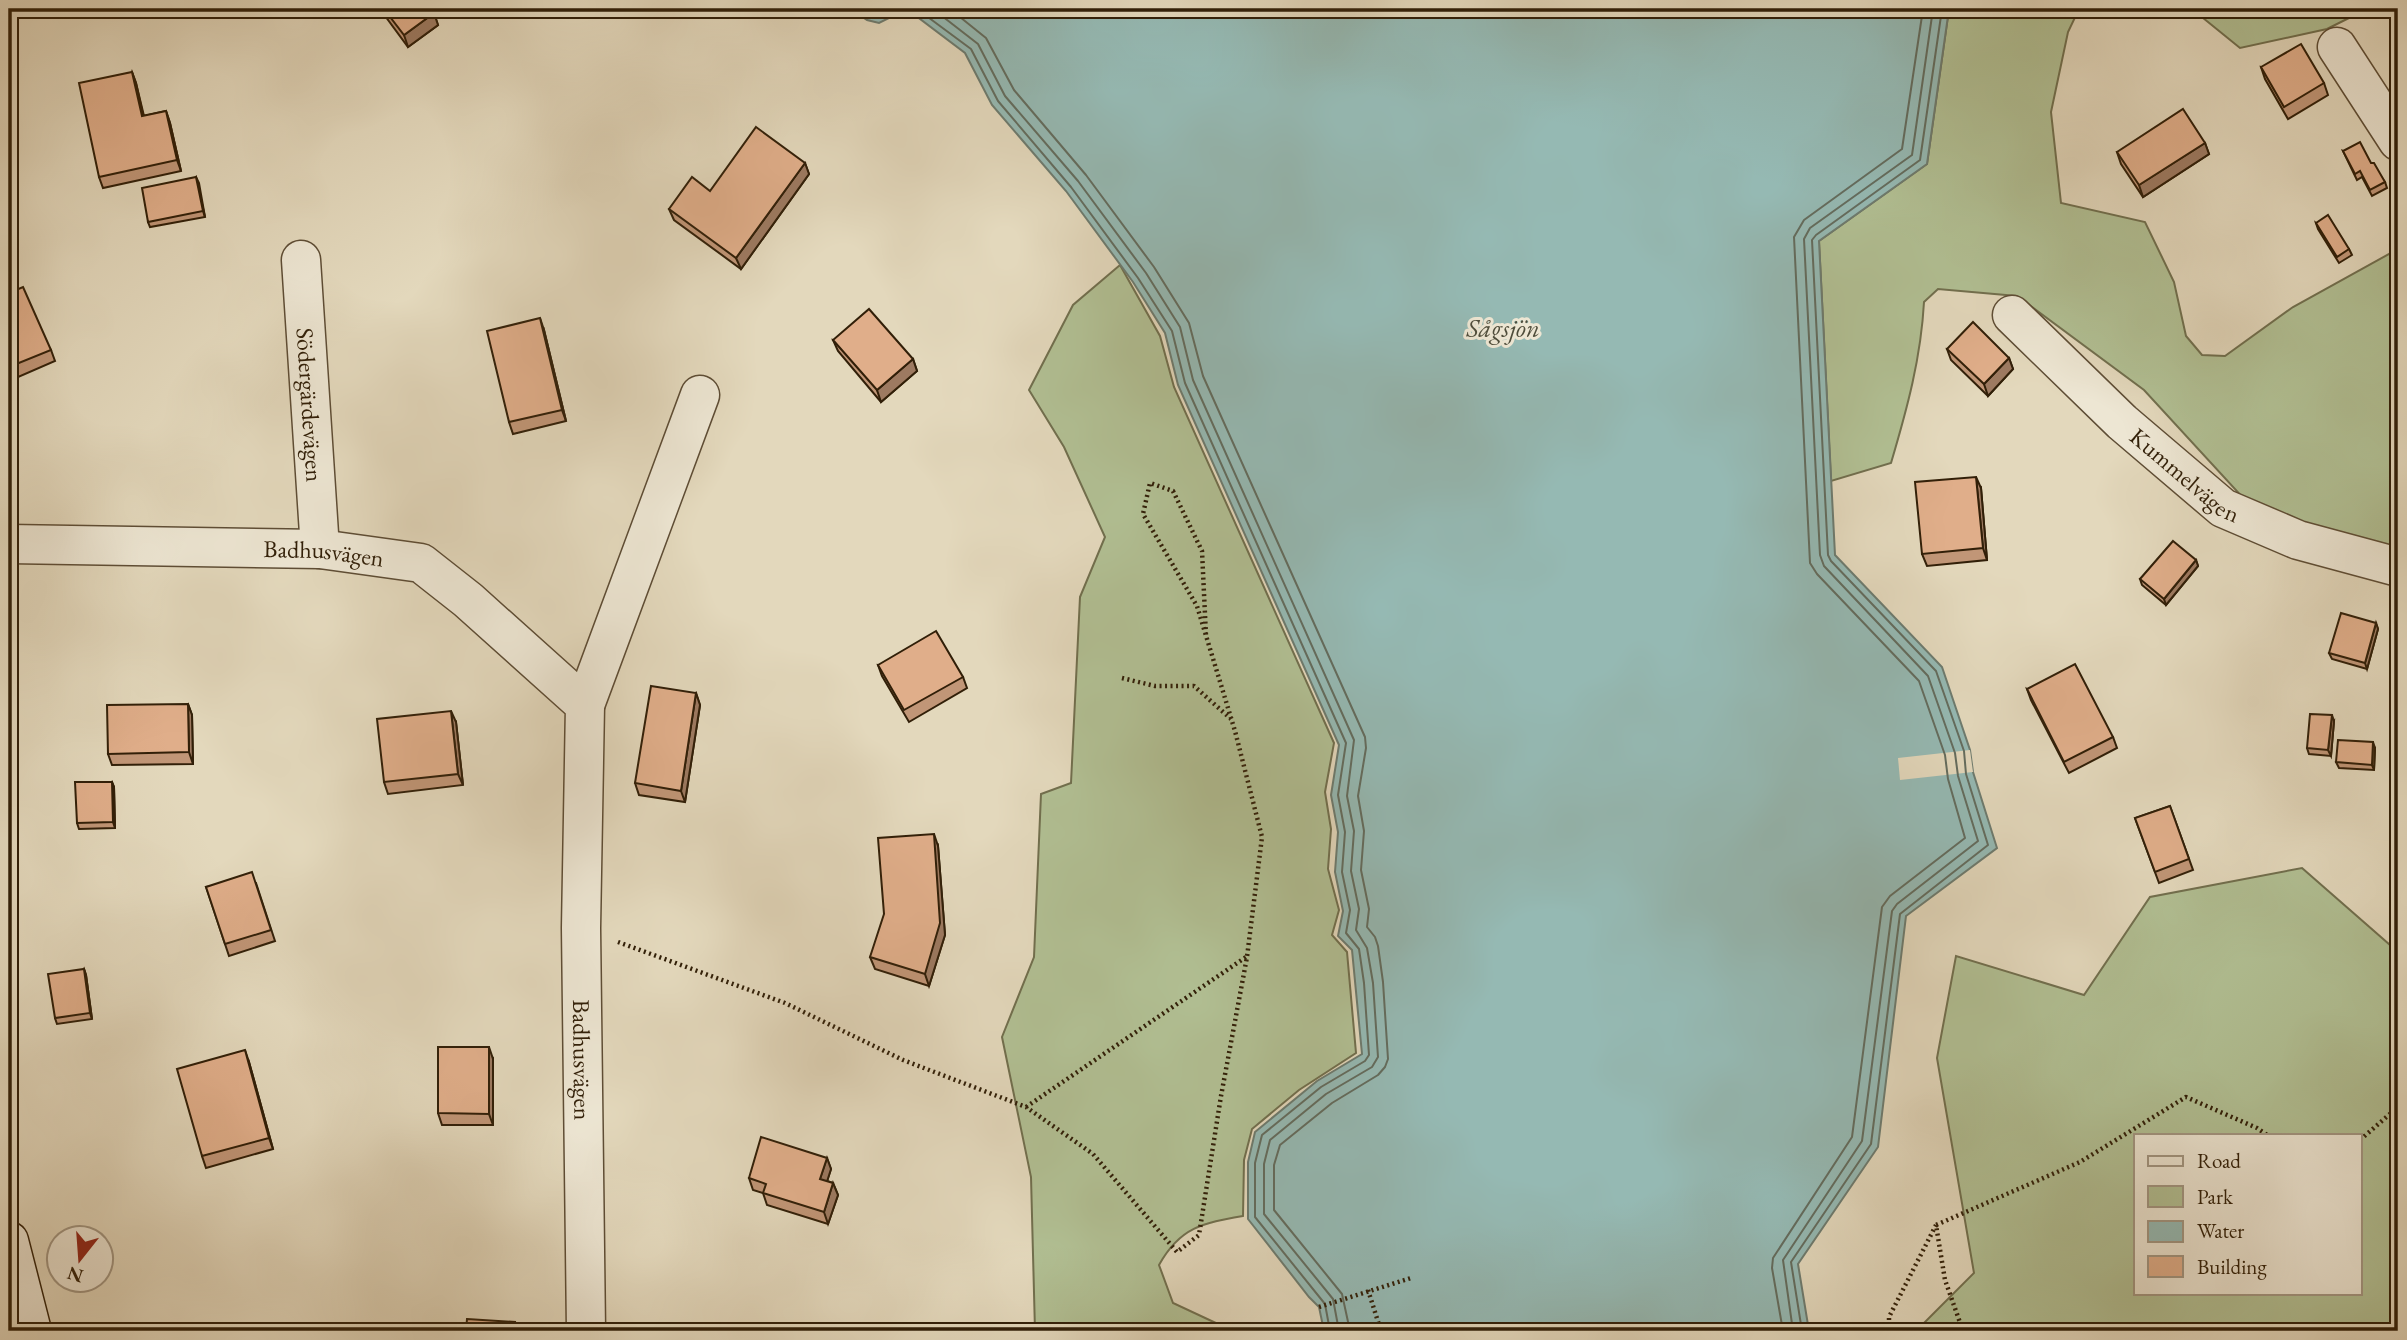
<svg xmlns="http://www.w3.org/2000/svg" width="2407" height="1340" font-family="'EB Garamond',serif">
  <rect width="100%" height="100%" fill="#e3d8bc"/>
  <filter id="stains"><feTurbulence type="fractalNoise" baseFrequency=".00286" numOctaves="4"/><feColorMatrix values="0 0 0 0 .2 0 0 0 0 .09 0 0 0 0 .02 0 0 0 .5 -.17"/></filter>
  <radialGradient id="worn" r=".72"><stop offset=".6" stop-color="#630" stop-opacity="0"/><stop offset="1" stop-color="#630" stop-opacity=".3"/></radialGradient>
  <!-- green -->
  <g fill="#b1bf93" stroke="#716f4e" stroke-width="2" fill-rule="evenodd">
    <path d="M1949,9H2079L2068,32L2051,112L2061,203L2145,222L2174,282L2186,336L2202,355L2225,356L2293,307L2398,249V553L2298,524L2245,500L2144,390L2017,296L1938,289L1924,302C1921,358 1907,409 1891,463L1831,481L1819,241L1927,164Z"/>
    <polygon points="2192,9 2367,9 2327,29 2240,48"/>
    <path d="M1120,265L1160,336L1174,387L1334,743L1325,792L1331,829L1328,869L1339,910L1332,935L1347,952L1356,1053L1299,1090L1252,1129L1244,1160L1243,1216C1203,1223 1180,1227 1159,1265L1173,1303L1233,1331H1035L1031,1177L1002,1037L1034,957L1041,794L1071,783L1080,597L1105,537L1064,447L1029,390L1073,305Z"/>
    <path d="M2302,868L2398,952V1331H1916L1974,1273L1937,1058L1956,956L2084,995L2150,897ZM2360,1135V1293H2136V1135Z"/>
  </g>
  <!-- water -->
  <polygon fill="#95b9b3" stroke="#6d7b6f" stroke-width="2" points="851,9 1949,9 1927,164 1819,241 1835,555 1942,667 1970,750 1973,772 1997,848 1906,916 1878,1147 1798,1264 1809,1331 1324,1331 1319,1307 1309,1297 1248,1219 1248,1162 1255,1132 1317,1081 1362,1054 1352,950 1338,936 1343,911 1335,872 1338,832 1331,795 1339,745 1178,385 1165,333 1133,282 1066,191 992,105 965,53 916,16 901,12 879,23 867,20"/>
  <!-- pier -->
  <polygon fill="#e3d8bc" points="1970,750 1973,772 1900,780 1898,758"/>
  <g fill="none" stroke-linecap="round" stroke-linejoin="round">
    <!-- shore -->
    <g stroke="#636c5e" stroke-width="2">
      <polyline points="917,9 971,49 998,101 1071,187 1138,278 1172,331 1185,383 1346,743 1338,795 1345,832 1342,872 1350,910 1346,933 1359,949 1364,983 1369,1055 1365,1061 1321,1087 1262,1135 1255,1163 1255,1217 1325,1304 1330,1331"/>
      <polyline points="933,9 978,44 1005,96 1078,181 1146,273 1180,327 1193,380 1354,740 1347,796 1354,831 1351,871 1359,909 1356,930 1367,948 1373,983 1378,1057 1372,1067 1326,1094 1270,1140 1264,1164 1264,1214 1333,1299 1339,1331"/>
      <polyline points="950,9 986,38 1014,90 1086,175 1154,267 1189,323 1203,376 1365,737 1366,748 1358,796 1364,831 1361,870 1369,909 1367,927 1375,937 1378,946 1383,982 1388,1059 1385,1067 1378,1075 1332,1103 1280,1145 1274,1165 1274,1210 1342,1294 1350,1331"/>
      <polyline points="1783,1331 1772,1268 1773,1258 1852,1137 1882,907 1890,896 1965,838 1948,779 1945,755 1919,681 1817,574 1810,563 1794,237 1804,220 1902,149 1923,9"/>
      <polyline points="1793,1331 1783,1260 1862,1141 1892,911 1897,904 1978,841 1958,776 1955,753 1928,676 1824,566 1820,555 1804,239 1810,228 1912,155 1933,9"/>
      <polyline points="1802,1331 1791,1262 1871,1144 1900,914 1988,845 1966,774 1964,751 1936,671 1831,561 1828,555 1812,240 1816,235 1920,160 1942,9"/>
    </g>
    <defs>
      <g id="street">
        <polyline points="2337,47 2398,141"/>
        <path id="s1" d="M301,260L320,549"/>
        <path id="s2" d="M2012,315L2122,422L2223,508L2298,540L2398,567"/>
        <path id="s3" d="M9,544L320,549L421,563L468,600L585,705L581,928L586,1331"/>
        <polyline points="585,705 700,395"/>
      </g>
      <polyline id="secondary" points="9,1241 32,1331"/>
    </defs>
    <!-- street casing -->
    <use href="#street" stroke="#5e4d35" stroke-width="41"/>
    <!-- secondary casing -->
    <use href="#secondary" stroke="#311f08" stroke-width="41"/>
    <!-- path -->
    <g stroke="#311f08" stroke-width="4.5" stroke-dasharray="2 3.5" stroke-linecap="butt">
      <polyline points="1122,678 1155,686 1194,686 1231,719"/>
      <polyline points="618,942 785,1003 903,1060 1026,1107 1093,1154 1177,1252 1199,1235 1221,1096 1247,957 1262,837 1235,731 1197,606 1143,514 1150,483 1173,491 1202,551 1206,636"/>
      <polyline points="1026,1107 1246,957"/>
      <polyline points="2360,1140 2398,1107"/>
      <polyline points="1368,1290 1381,1331"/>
      <polyline points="1319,1307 1411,1278"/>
      <polyline points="1889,1331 1889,1317 1936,1225"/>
      <polyline points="1963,1331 1945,1280 1936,1225 2080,1162 2186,1097 2257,1128 2267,1135"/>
    </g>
    <!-- street -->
    <use href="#street" stroke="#ede6d3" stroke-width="38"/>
    <!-- secondary -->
    <use href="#secondary" stroke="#ede6d3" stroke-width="38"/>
  </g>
  <!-- wall -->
  <g fill="#c19677" stroke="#311f08" stroke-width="2">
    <polygon points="380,9 431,9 434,13 438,25 408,47"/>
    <polygon points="2261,67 2324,83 2328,95 2288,119 2265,79"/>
    <polygon points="132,72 136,83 144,116 166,111 170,123 181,171 103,188 99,177"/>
    <polygon points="2205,143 2209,154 2143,197 2121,164 2117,152"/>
    <polygon points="2343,151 2371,163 2385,182 2387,188 2372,196 2362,177 2357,180"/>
    <polygon points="805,163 809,174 741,269 674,220 669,209 710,191"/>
    <polygon points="196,177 205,217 150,227 148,222"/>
    <polygon points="2316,223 2349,249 2352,255 2339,263 2318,229"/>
    <polygon points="9,293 51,350 55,361 9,381"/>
    <polygon points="544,330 566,421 513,434 509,422"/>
    <polygon points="833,340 913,359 917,371 881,402 838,351"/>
    <polygon points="1947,349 2009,358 2013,369 1988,396 1951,360"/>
    <polygon points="1981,488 1987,560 1927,566 1922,554"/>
    <polygon points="2196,560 2198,566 2166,605 2142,585 2140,579"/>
    <polygon points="2376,623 2378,629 2367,669 2332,659 2329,653"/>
    <polygon points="878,665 963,677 967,688 909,722 882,676"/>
    <polygon points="2027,689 2113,737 2117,748 2069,773 2031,700"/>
    <polygon points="696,693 700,705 685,802 639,795 635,783"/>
    <polygon points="188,704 192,715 193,764 112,765 108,754"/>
    <polygon points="2334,721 2331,756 2309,754 2307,748"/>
    <polygon points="456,722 463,785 388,794 384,782"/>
    <polygon points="2375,748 2374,770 2339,768 2336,762"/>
    <polygon points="112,782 114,787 115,828 79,829 77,823"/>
    <polygon points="2170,806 2193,870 2159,883 2135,818"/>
    <polygon points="938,846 945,935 929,986 875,969 870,957"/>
    <polygon points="256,883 275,941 229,956 206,887"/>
    <polygon points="84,969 86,975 92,1019 57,1024 55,1018"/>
    <polygon points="493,1059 493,1125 442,1125 438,1113"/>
    <polygon points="249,1062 273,1149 206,1168 202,1156"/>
    <polygon points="827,1158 831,1169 827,1181 833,1183 838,1195 828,1224 767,1205 763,1193 753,1190 749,1178"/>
  </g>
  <!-- shaded-wall -->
  <g fill="#9d7a61" stroke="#311f08" stroke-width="2">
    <polygon points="434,13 438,25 408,47 404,35"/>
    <polygon points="132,72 136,83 146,128 142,116"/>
    <polygon points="166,111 170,123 181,171 177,160"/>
    <polygon points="2205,143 2209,154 2143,197 2139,185"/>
    <polygon points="805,163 809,174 741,269 736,258"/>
    <polygon points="196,177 199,183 205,217 203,211"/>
    <polygon points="540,318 544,330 566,421 562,410"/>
    <polygon points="2009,358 2013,369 1988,396 1984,384"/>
    <polygon points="913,359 917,371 881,402 877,390"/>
    <polygon points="1976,477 1981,488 1987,560 1983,548"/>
    <polygon points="2196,560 2198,566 2166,605 2164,599"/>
    <polygon points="2376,623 2378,629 2367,669 2365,663"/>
    <polygon points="696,693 700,705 685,802 681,791"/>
    <polygon points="188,704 192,715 193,764 189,752"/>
    <polygon points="451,711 456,722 463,785 458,774"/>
    <polygon points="2332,715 2334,721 2331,756 2328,750"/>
    <polygon points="2373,742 2375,748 2374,770 2372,765"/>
    <polygon points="112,782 114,787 115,828 113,822"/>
    <polygon points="934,834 938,846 945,935 929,986 925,974"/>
    <polygon points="84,969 86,975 92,1019 90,1013"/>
    <polygon points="489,1047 493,1059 493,1125 489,1114"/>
    <polygon points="245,1050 249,1062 273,1149 269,1138"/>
    <polygon points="827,1158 831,1169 824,1191 820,1179"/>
    <polygon points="833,1183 838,1195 828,1224 824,1212"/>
  </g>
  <!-- building -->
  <g fill="#e0ae8a" stroke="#311f08" stroke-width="2">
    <polygon points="384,9 431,9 434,13 404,35"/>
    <polygon points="2301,44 2324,83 2284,107 2261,67"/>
    <polygon points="132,72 142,116 166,111 177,160 99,177 79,83"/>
    <polygon points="2183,109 2205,143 2139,185 2117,152"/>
    <polygon points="756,127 805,163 736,258 669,209 692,177 710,191"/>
    <polygon points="2360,142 2371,163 2374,163 2385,182 2370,190 2360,171 2355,174 2343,151"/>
    <polygon points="196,177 203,211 148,222 142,188"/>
    <polygon points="2328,215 2349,249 2337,257 2316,223"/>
    <polygon points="23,287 51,350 9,367 9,293"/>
    <polygon points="869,309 913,359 877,390 833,340"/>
    <polygon points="540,318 562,410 509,422 487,331"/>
    <polygon points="1973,322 2009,358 1984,384 1947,349"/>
    <polygon points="1976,477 1983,548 1922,554 1915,482"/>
    <polygon points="2173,541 2196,560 2164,599 2140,579"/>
    <polygon points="2341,613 2376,623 2365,663 2329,653"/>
    <polygon points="936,631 963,677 904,710 878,665"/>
    <polygon points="2075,664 2113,737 2064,762 2027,689"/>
    <polygon points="651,686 696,693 681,791 635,783"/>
    <polygon points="188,704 189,752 108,754 107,705"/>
    <polygon points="451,711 458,774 384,782 377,719"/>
    <polygon points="2310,714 2332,715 2328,750 2307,748"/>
    <polygon points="2338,740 2373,742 2372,765 2336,762"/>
    <polygon points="75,782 112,782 113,822 77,823"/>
    <polygon points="2170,806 2189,859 2155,872 2135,818"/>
    <polygon points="934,834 940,923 925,974 870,957 884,914 878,838"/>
    <polygon points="252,872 271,930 225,944 206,887"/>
    <polygon points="84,969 90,1013 55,1018 48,974"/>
    <polygon points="438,1047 489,1047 489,1114 438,1113"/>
    <polygon points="245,1050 269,1138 202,1156 177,1069"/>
    <polygon points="761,1137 827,1158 820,1179 833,1183 824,1212 763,1193 766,1184 749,1178"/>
    <polygon points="467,1319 515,1322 514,1331 466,1331"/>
  </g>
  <g text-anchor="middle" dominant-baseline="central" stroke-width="6" stroke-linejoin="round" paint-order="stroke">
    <!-- street labels -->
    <g font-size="24" fill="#311f08" stroke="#ede6d3">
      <text stroke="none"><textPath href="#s1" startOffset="145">Södergärdevägen</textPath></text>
      <text stroke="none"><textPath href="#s2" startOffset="236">Kummelvägen</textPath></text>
      <text stroke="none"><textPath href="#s3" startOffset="315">Badhusvägen</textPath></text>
      <text stroke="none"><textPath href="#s3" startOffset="985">Badhusvägen</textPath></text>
    </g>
    <!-- water labels -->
    <g font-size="26" font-style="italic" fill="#4f4d3b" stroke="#ede6d3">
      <text x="1503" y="328">Sågsjön</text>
    </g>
  </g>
  <!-- margin -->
  <rect width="2407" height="1340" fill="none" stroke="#e3d8bc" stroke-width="35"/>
  <rect x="10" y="10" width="2386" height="1319" fill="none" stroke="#311f08" stroke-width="3.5"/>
  <rect x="18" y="18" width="2372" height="1305" fill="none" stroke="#311f08" stroke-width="2"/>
  <!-- legend -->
  <rect x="2134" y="1134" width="228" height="161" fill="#ede6d3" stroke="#a29682" stroke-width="2"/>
  <rect x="2148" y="1156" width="35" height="10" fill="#ede6d3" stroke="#a29682" stroke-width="2"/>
  <text x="2197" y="1168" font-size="21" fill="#311f08">Road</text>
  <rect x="2148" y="1186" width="35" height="21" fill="#b1bf93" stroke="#a29682" stroke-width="2"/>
  <text x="2197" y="1204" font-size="21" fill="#311f08">Park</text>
  <rect x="2148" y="1221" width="35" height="21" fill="#95b9b3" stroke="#a29682" stroke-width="2"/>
  <text x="2197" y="1238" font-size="21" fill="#311f08">Water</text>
  <rect x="2148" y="1256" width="35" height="21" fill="#e0ae8a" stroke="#a29682" stroke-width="2"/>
  <text x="2197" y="1274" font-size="21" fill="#311f08">Building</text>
  <!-- north arrow -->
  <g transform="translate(80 1259) rotate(197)"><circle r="33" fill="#ede6d3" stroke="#a29682" stroke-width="2"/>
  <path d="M0-5L12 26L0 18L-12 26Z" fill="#8f2418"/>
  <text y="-10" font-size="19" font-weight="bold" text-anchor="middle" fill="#311f08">N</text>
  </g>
  <rect width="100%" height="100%" filter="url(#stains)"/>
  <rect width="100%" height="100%" fill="url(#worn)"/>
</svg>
